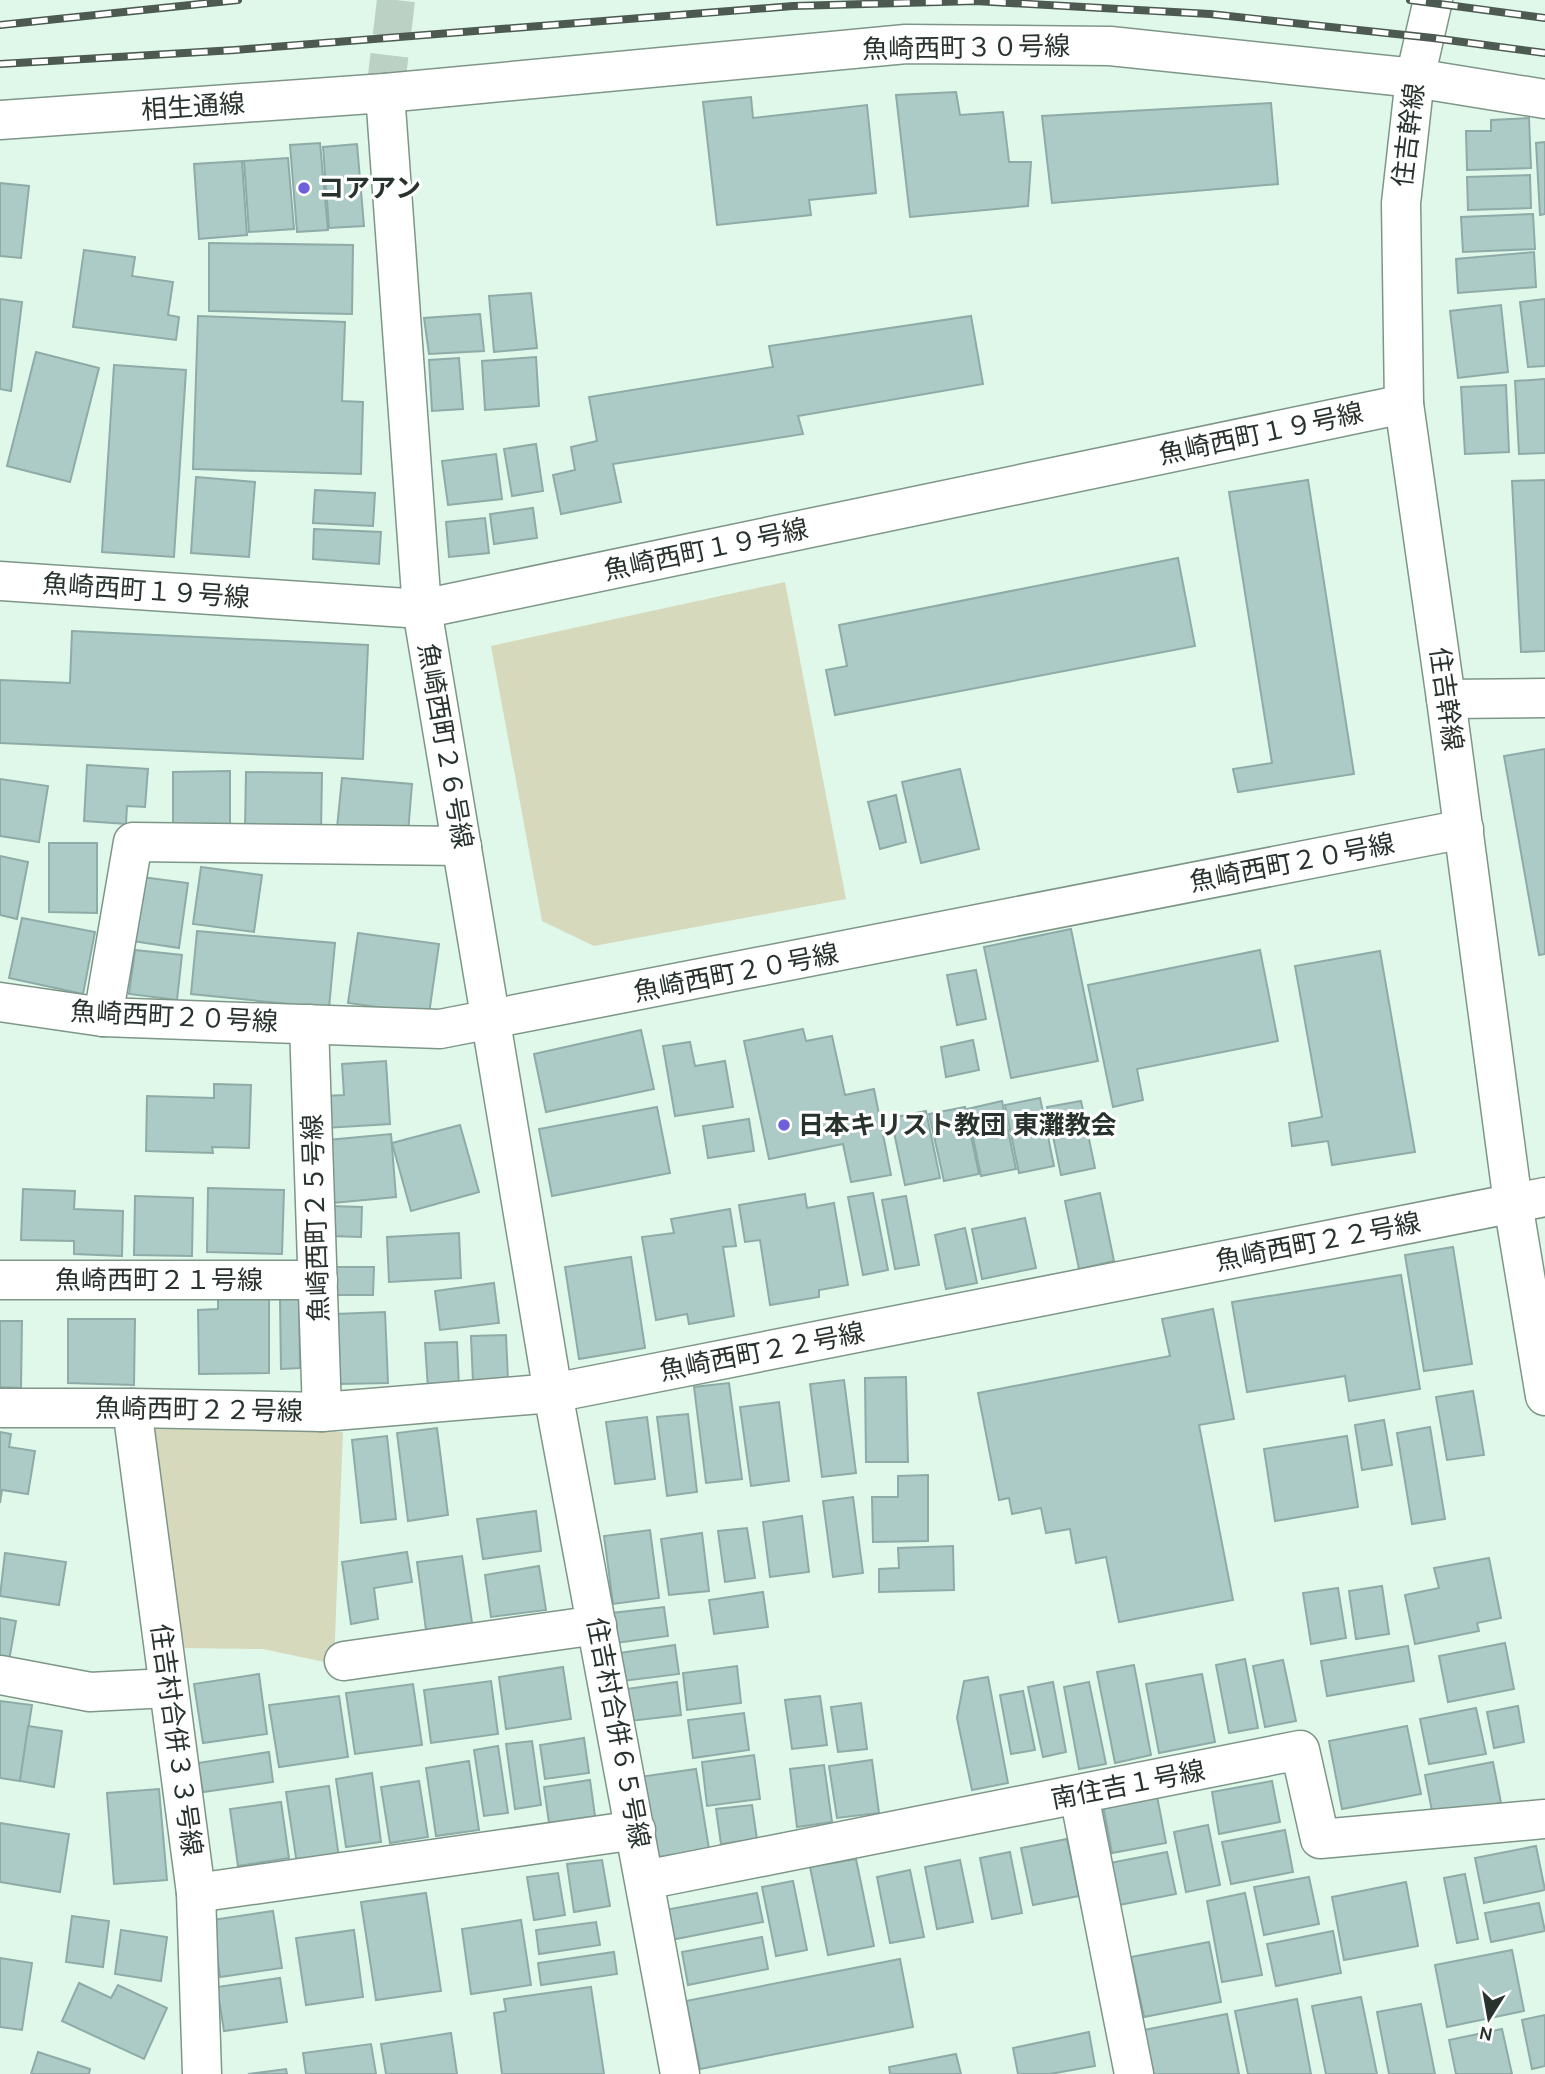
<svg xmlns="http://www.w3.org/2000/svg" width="1545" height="2074" font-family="Karla,'Noto Sans JP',sans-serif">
  <rect width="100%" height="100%" fill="#dff8e9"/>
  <!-- green -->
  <g fill="#d7d9bc">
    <polygon points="785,582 846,899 594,946 542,921 491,646"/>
    <polygon points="149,1429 343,1432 334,1664 263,1649 182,1648"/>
  </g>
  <!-- building -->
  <g fill="#accbc6" stroke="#8eaba7" stroke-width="2">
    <polygon points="956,92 960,115 1003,112 1009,162 1031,162 1028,206 910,217 896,95"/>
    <polygon points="751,97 753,118 867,105 876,193 809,200 811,215 717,225 703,102"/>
    <polygon points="1271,103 1278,184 1052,203 1042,116"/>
    <polygon points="1529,118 1531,168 1467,170 1466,131 1491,131 1491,120"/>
    <polygon points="1545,142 1545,214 1540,215 1536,143"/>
    <polygon points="320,143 328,230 297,232 290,145"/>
    <polygon points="357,144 364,226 329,228 323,147"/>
    <polygon points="288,158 294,229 249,232 244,161"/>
    <polygon points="242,161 247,235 199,239 194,164"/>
    <polygon points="1530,175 1531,208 1468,210 1467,177"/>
    <polygon points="0,183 29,186 21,258 0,256"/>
    <polygon points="1533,214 1535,249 1463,252 1461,217"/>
    <polygon points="209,243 353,245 352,314 209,311"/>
    <polygon points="84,250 135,257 132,276 173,282 168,315 179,317 176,340 73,327"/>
    <polygon points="1534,252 1536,287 1458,293 1456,259"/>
    <polygon points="531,293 537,348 494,352 489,296"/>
    <polygon points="0,299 22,302 11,391 0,389"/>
    <polygon points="1545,299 1545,366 1528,367 1520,302"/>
    <polygon points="1501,305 1508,372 1458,378 1450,311"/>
    <polygon points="480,314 484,351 429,354 424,318"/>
    <polygon points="198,316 345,322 342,401 363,402 361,474 193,469"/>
    <polygon points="971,316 983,384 798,416 803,434 613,464 621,502 561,514 553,475 575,470 571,447 597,441 589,397 773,367 769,346"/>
    <polygon points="36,352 99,368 70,482 7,466"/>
    <polygon points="536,357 539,406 485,410 482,361"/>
    <polygon points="459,358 463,409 432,411 429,360"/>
    <polygon points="114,365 186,370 174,557 102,552"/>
    <polygon points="1545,379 1545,453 1519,454 1515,381"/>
    <polygon points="1506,385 1509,452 1465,454 1461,387"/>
    <polygon points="536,444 543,491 512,496 504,449"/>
    <polygon points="496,454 502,499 448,505 442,461"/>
    <polygon points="196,477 255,482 249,557 191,553"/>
    <polygon points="1308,480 1354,774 1238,792 1233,769 1272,763 1229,492"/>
    <polygon points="1545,480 1545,651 1521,652 1512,481"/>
    <polygon points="315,490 375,493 373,526 313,523"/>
    <polygon points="533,508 537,538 494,544 490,514"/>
    <polygon points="485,518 489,553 449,557 446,522"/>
    <polygon points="314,529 381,532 379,564 313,559"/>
    <polygon points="1178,558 1195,646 835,715 826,670 847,666 839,625"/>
    <polygon points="72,631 368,645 363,759 0,743 0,680 70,683"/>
    <polygon points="1545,749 1545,954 1539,955 1504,756"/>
    <polygon points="87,765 148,769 145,807 127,806 126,824 84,821"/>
    <polygon points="960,769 979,849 921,863 902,782"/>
    <polygon points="230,771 230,825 173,825 173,772"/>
    <polygon points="246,772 322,773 321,831 245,830"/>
    <polygon points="342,778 412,784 408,833 337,828"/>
    <polygon points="0,779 48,786 39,842 0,836"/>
    <polygon points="896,795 906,842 880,849 868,802"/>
    <polygon points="49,843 97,843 97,913 49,912"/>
    <polygon points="0,856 28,862 17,919 0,915"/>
    <polygon points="201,867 262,875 254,932 193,924"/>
    <polygon points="142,877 188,883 179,948 132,941"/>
    <polygon points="22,918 95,932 83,994 9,978"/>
    <polygon points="1071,929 1098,1061 1011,1078 984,947"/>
    <polygon points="197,931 335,943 329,1008 191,994"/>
    <polygon points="358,933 439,944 429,1014 348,1003"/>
    <polygon points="135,950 182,955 177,1000 129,994"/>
    <polygon points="1260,950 1278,1041 1137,1069 1143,1100 1113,1107 1088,985"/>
    <polygon points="1380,951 1415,1152 1332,1165 1328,1141 1292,1146 1289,1123 1322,1117 1295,966"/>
    <polygon points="976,970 986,1019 957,1025 947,975"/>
    <polygon points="803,1029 806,1041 832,1036 845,1095 874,1089 891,1175 851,1182 843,1144 769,1159 744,1041"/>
    <polygon points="641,1030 654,1089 546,1112 534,1054"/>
    <polygon points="973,1040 979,1070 946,1077 941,1047"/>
    <polygon points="690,1042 695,1066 725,1061 733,1107 675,1116 663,1046"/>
    <polygon points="386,1061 390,1124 325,1128 323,1096 344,1095 342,1064"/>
    <polygon points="214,1084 251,1085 249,1148 212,1147 213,1153 146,1151 147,1096 214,1098"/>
    <polygon points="1040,1098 1054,1166 1019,1173 1005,1105"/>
    <polygon points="1002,1101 1016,1169 981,1176 967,1109"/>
    <polygon points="1081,1101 1095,1168 1061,1175 1047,1107"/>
    <polygon points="657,1107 670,1173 552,1196 539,1129"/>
    <polygon points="965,1107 979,1174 944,1181 929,1114"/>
    <polygon points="926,1111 940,1178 905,1185 891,1118"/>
    <polygon points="749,1119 754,1151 708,1158 703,1126"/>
    <polygon points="460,1125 479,1192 411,1211 392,1143"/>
    <polygon points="391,1134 396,1197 333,1203 328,1140"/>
    <polygon points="208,1188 284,1190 282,1254 207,1252"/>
    <polygon points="23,1189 75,1191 74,1209 123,1211 122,1256 74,1254 74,1241 21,1240"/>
    <polygon points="873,1193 888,1270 863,1275 848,1197"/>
    <polygon points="1100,1193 1114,1261 1079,1269 1065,1201"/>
    <polygon points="805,1194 807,1208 834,1203 848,1285 819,1290 819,1297 770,1305 760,1240 745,1242 739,1205"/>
    <polygon points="135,1196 193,1198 192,1256 134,1255"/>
    <polygon points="906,1196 919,1265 895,1269 882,1200"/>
    <polygon points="329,1206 362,1207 361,1237 328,1236"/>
    <polygon points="730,1209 736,1246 723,1247 734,1316 689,1324 687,1314 656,1320 642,1237 674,1233 671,1219"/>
    <polygon points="1025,1218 1036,1268 982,1279 972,1229"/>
    <polygon points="965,1228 977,1283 946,1289 935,1235"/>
    <polygon points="459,1233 461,1278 389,1282 387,1237"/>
    <polygon points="1453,1247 1472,1364 1424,1371 1405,1255"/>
    <polygon points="631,1257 645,1348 579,1359 565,1267"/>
    <polygon points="331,1267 374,1267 373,1295 332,1295"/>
    <polygon points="1401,1275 1420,1389 1349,1401 1345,1376 1247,1392 1232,1302"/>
    <polygon points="494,1283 499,1323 440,1330 435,1291"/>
    <polygon points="269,1298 269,1373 199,1374 198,1310 218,1309 218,1299"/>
    <polygon points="299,1298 300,1368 281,1369 280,1299"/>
    <polygon points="1213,1309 1234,1419 1199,1425 1233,1600 1119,1622 1106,1557 1076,1563 1070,1529 1046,1533 1041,1508 1012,1514 1009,1498 999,1500 978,1393 1170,1356 1162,1319"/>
    <polygon points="385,1312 388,1383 338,1384 335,1314"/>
    <polygon points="68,1319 135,1319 134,1385 68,1383"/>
    <polygon points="0,1321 22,1321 21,1388 0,1387"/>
    <polygon points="506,1335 508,1380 473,1382 471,1336"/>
    <polygon points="457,1342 459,1387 428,1389 425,1343"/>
    <polygon points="906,1377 908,1462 866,1462 865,1378"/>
    <polygon points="844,1380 856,1473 822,1477 810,1384"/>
    <polygon points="729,1383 742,1479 706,1483 694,1387"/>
    <polygon points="1473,1391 1484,1455 1447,1460 1436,1397"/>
    <polygon points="779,1402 789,1481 751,1486 740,1407"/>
    <polygon points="688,1414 697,1492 667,1496 657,1417"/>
    <polygon points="647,1417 655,1479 615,1484 606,1422"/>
    <polygon points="1384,1420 1392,1465 1362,1470 1355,1425"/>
    <polygon points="1430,1427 1445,1519 1412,1524 1397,1433"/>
    <polygon points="437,1428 448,1515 408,1521 397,1433"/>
    <polygon points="0,1432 11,1434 9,1447 35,1451 28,1494 2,1490 0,1503"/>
    <polygon points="387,1436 396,1519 361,1523 352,1440"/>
    <polygon points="1347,1436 1358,1507 1275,1521 1264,1449"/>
    <polygon points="928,1475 928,1541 873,1542 872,1497 898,1497 898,1476"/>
    <polygon points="853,1497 863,1573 833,1577 823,1501"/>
    <polygon points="536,1511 541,1551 483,1559 477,1519"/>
    <polygon points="802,1516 809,1572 770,1577 763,1522"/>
    <polygon points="747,1528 755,1578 725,1582 718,1531"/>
    <polygon points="650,1530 659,1598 613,1604 604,1536"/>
    <polygon points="702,1533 709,1591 669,1595 661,1539"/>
    <polygon points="953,1546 954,1590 879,1592 879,1569 899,1568 898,1548"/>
    <polygon points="407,1552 412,1582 374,1588 378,1619 351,1624 342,1562"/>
    <polygon points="5,1553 66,1562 59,1605 0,1596"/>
    <polygon points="462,1556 472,1623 426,1630 417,1562"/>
    <polygon points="1489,1558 1501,1618 1477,1623 1479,1631 1415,1644 1405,1595 1439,1588 1434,1568"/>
    <polygon points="539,1566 546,1610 491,1617 485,1575"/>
    <polygon points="1382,1586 1389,1634 1356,1639 1349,1591"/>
    <polygon points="1338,1588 1346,1638 1311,1644 1303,1593"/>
    <polygon points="763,1592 768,1627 714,1634 709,1600"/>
    <polygon points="664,1607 668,1636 616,1643 612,1613"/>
    <polygon points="0,1618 16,1621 9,1661 0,1660"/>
    <polygon points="1505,1643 1514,1689 1448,1702 1439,1656"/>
    <polygon points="675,1645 679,1674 623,1681 619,1653"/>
    <polygon points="1408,1646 1414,1681 1327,1696 1321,1661"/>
    <polygon points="1245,1659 1258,1728 1229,1733 1216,1665"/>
    <polygon points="1283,1660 1296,1721 1265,1727 1253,1666"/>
    <polygon points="1134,1665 1151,1755 1115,1763 1097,1672"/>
    <polygon points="737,1666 741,1703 687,1710 683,1673"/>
    <polygon points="563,1667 571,1719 506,1729 499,1677"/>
    <polygon points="259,1674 267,1734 203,1743 194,1684"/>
    <polygon points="1202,1674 1215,1742 1159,1753 1146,1684"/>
    <polygon points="988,1677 1008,1783 972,1790 957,1718 964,1681"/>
    <polygon points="491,1681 498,1734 431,1743 424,1690"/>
    <polygon points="677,1682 681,1715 630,1721 626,1689"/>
    <polygon points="1053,1682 1066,1752 1043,1757 1028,1687"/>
    <polygon points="1089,1682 1106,1764 1079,1769 1064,1687"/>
    <polygon points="413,1684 422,1745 355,1754 346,1693"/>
    <polygon points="1023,1691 1035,1750 1011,1754 1000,1695"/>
    <polygon points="339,1696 348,1757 279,1767 269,1705"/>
    <polygon points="820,1696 827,1745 792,1749 785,1700"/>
    <polygon points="0,1701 32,1705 20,1781 0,1778"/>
    <polygon points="861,1703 867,1749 838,1752 831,1707"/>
    <polygon points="1518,1706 1524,1742 1494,1748 1487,1712"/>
    <polygon points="1476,1708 1486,1754 1429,1764 1420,1719"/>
    <polygon points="744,1713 749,1750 693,1758 688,1720"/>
    <polygon points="28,1726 62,1731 54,1787 20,1781"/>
    <polygon points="1407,1726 1421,1794 1342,1809 1329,1741"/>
    <polygon points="584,1738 589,1773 545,1779 540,1745"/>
    <polygon points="532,1741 541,1805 515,1809 506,1744"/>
    <polygon points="498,1746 508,1813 484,1816 474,1750"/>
    <polygon points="269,1752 273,1782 203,1792 198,1763"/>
    <polygon points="754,1755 760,1799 707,1806 702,1762"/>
    <polygon points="872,1760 879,1813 837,1818 829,1766"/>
    <polygon points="469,1761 479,1830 436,1836 426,1768"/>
    <polygon points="1493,1762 1501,1803 1433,1816 1425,1775"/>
    <polygon points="824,1765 832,1822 797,1827 790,1769"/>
    <polygon points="696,1769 709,1849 651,1858 639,1777"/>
    <polygon points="372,1773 381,1842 346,1847 336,1779"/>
    <polygon points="590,1780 596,1823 550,1830 544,1787"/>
    <polygon points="419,1781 428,1837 390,1843 381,1787"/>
    <polygon points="1272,1781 1280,1822 1219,1834 1212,1792"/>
    <polygon points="329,1786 339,1858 297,1864 286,1792"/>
    <polygon points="159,1789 167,1880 114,1884 107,1793"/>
    <polygon points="1157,1796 1166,1843 1112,1853 1103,1806"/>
    <polygon points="281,1802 289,1858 238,1866 230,1809"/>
    <polygon points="752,1805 757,1839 721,1844 716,1809"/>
    <polygon points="0,1823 69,1834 60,1892 0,1882"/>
    <polygon points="1208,1825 1220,1885 1186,1892 1174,1832"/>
    <polygon points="1285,1830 1293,1872 1231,1884 1222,1842"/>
    <polygon points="1067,1839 1079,1896 1033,1905 1021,1848"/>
    <polygon points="1536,1846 1545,1890 1484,1903 1475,1858"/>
    <polygon points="1010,1852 1022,1913 992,1919 980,1858"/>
    <polygon points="1167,1852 1176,1894 1119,1905 1110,1863"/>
    <polygon points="856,1859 874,1946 828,1955 810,1867"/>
    <polygon points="602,1860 610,1906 574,1912 567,1864"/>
    <polygon points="960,1860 973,1922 937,1929 925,1867"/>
    <polygon points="910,1870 924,1937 890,1943 877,1877"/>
    <polygon points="558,1873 565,1915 534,1920 527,1877"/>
    <polygon points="1465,1874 1478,1939 1457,1943 1444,1878"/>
    <polygon points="1309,1877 1319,1924 1264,1935 1254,1887"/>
    <polygon points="793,1881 807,1950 776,1956 762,1887"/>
    <polygon points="1406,1882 1418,1946 1344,1960 1332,1897"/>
    <polygon points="426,1893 441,1991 376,2000 361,1902"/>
    <polygon points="757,1893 763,1922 671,1940 665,1910"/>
    <polygon points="1245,1893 1262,1975 1222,1982 1207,1901"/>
    <polygon points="1539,1903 1545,1931 1491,1942 1485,1913"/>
    <polygon points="273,1911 282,1968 220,1977 212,1920"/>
    <polygon points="72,1916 109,1921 103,1967 66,1962"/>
    <polygon points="521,1920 531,1985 471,1994 462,1929"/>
    <polygon points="596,1922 600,1945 539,1954 536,1930"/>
    <polygon points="121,1930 167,1937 161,1981 115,1974"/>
    <polygon points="354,1930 363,1997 306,2005 296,1938"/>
    <polygon points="1333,1931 1341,1973 1276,1986 1267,1944"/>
    <polygon points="762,1937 768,1969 688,1985 682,1952"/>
    <polygon points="1209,1942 1221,2002 1144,2017 1131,1957"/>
    <polygon points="1512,1950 1524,2011 1447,2027 1435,1965"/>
    <polygon points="614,1952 617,1974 541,1985 538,1963"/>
    <polygon points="0,1958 32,1963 22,2030 0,2027"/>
    <polygon points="900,1959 913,2027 700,2069 686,2001"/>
    <polygon points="280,1978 287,2022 224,2031 217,1987"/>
    <polygon points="79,1983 111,1998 118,1985 167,2008 144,2059 62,2021"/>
    <polygon points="591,1987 604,2074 502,2074 494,2013 506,2011 504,1999"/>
    <polygon points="1361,1997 1377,2074 1326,2074 1312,2006"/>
    <polygon points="1297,1999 1311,2074 1248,2074 1235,2011"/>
    <polygon points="1421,2004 1435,2074 1389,2074 1377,2012"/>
    <polygon points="1227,2014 1239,2074 1141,2074 1133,2032"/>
    <polygon points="1545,2015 1545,2066 1532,2069 1522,2020"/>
    <polygon points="1502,2029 1512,2074 1456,2074 1449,2040"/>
    <polygon points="1089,2032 1095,2066 1050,2074 1018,2074 1013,2048"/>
    <polygon points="451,2033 457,2074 386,2074 381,2044"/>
    <polygon points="371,2044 376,2074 306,2074 303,2053"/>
    <polygon points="38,2052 90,2069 89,2074 31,2074"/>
    <polygon points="956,2054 961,2074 890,2074 889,2067"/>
    <polygon points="286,2069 287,2074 248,2074"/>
  </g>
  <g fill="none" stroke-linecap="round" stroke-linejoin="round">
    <!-- minor-tunnel -->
    <polyline stroke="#bbd1c3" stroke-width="38" stroke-dasharray="38 19" stroke-linecap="butt" points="385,93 396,0"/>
    <defs>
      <g id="minor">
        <polyline points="1433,0 1415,78 1401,203 1404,404 1446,699 1513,1203 1545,1396"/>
        <polyline points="385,93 422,609 553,1393 680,2074"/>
        <polyline points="0,120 385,93 906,44 1110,46 1415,78 1545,99"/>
        <polyline points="0,581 422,609 1404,404"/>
        <polyline points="1446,699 1545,698"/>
        <polyline points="0,1002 103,1017 440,1029 1464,829"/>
        <polyline points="103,1017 133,842 462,846"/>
        <polyline points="309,1024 322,1412"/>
        <polyline points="0,1280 318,1280"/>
        <polyline points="0,1408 132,1408 322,1412 553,1393 1545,1197"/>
        <polyline points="132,1408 196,1893 202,2074"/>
        <polyline points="344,1661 597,1625"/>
        <polyline points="0,1675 90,1692 168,1688"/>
        <polyline points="1079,1795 1134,2074"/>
        <polyline points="645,1880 1300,1750 1320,1839 1545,1819"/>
        <polyline points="196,1893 636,1830"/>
      </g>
    </defs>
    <!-- minor casing -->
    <use href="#minor" stroke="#7e9688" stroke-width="41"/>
    <!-- minor -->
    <use href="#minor" stroke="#fff" stroke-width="38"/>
    <defs>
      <g id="rail">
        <polyline points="1410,0 1545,18"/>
        <polyline points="0,25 238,0"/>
        <polyline points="0,64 235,50 793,6 975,1 1210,14 1433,38 1545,53"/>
      </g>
    </defs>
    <!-- rail casing -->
    <use href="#rail" stroke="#4d5a52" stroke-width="8"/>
    <!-- rail -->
    <use href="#rail" stroke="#fff" stroke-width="5" stroke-dasharray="16" stroke-linecap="butt"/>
  </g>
  <!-- markers -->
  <g fill="#6d60da" stroke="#fff" stroke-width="2.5">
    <circle cx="304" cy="188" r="7"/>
    <circle cx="784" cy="1125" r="7"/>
  </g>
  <g text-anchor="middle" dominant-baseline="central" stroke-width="6" stroke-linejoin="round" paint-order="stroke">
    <!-- street labels -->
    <g font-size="26" fill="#29332d" stroke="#fff">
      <text transform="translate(966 48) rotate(-1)">魚崎西町３０号線</text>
      <text transform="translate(193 107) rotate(-4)">相生通線</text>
      <text transform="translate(1409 135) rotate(-83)">住吉幹線</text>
      <text transform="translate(1261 434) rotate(-12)">魚崎西町１９号線</text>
      <text transform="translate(706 550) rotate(-12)">魚崎西町１９号線</text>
      <text transform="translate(146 591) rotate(4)">魚崎西町１９号線</text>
      <text transform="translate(1446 699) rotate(82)">住吉幹線</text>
      <text transform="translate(445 746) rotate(80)">魚崎西町２６号線</text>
      <text transform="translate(1292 863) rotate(-11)">魚崎西町２０号線</text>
      <text transform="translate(736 973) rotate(-11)">魚崎西町２０号線</text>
      <text transform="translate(174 1017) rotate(3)">魚崎西町２０号線</text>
      <text transform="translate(316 1218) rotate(-92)">魚崎西町２５号線</text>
      <text transform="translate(1318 1242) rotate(-11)">魚崎西町２２号線</text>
      <text x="159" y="1280">魚崎西町２１号線</text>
      <text transform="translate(762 1352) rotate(-11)">魚崎西町２２号線</text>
      <text transform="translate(199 1410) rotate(1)">魚崎西町２２号線</text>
      <text transform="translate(618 1733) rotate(79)">住吉村合併６５号線</text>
      <text transform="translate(176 1740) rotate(82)">住吉村合併３３号線</text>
      <text transform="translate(1128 1785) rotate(-11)">南住吉１号線</text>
    </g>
    <!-- poi labels -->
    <g font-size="26" font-weight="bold" fill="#29332d" stroke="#fff" text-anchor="start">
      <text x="318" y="188">コアアン</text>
      <text x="798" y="1125">日本キリスト教団 東灘教会</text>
    </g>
  </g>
  <!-- north arrow -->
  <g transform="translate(1489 2018) rotate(191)" stroke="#ffffff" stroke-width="5" paint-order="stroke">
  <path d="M0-5L12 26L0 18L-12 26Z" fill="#29332d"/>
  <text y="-10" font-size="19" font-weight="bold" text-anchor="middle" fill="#29332d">N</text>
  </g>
</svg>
